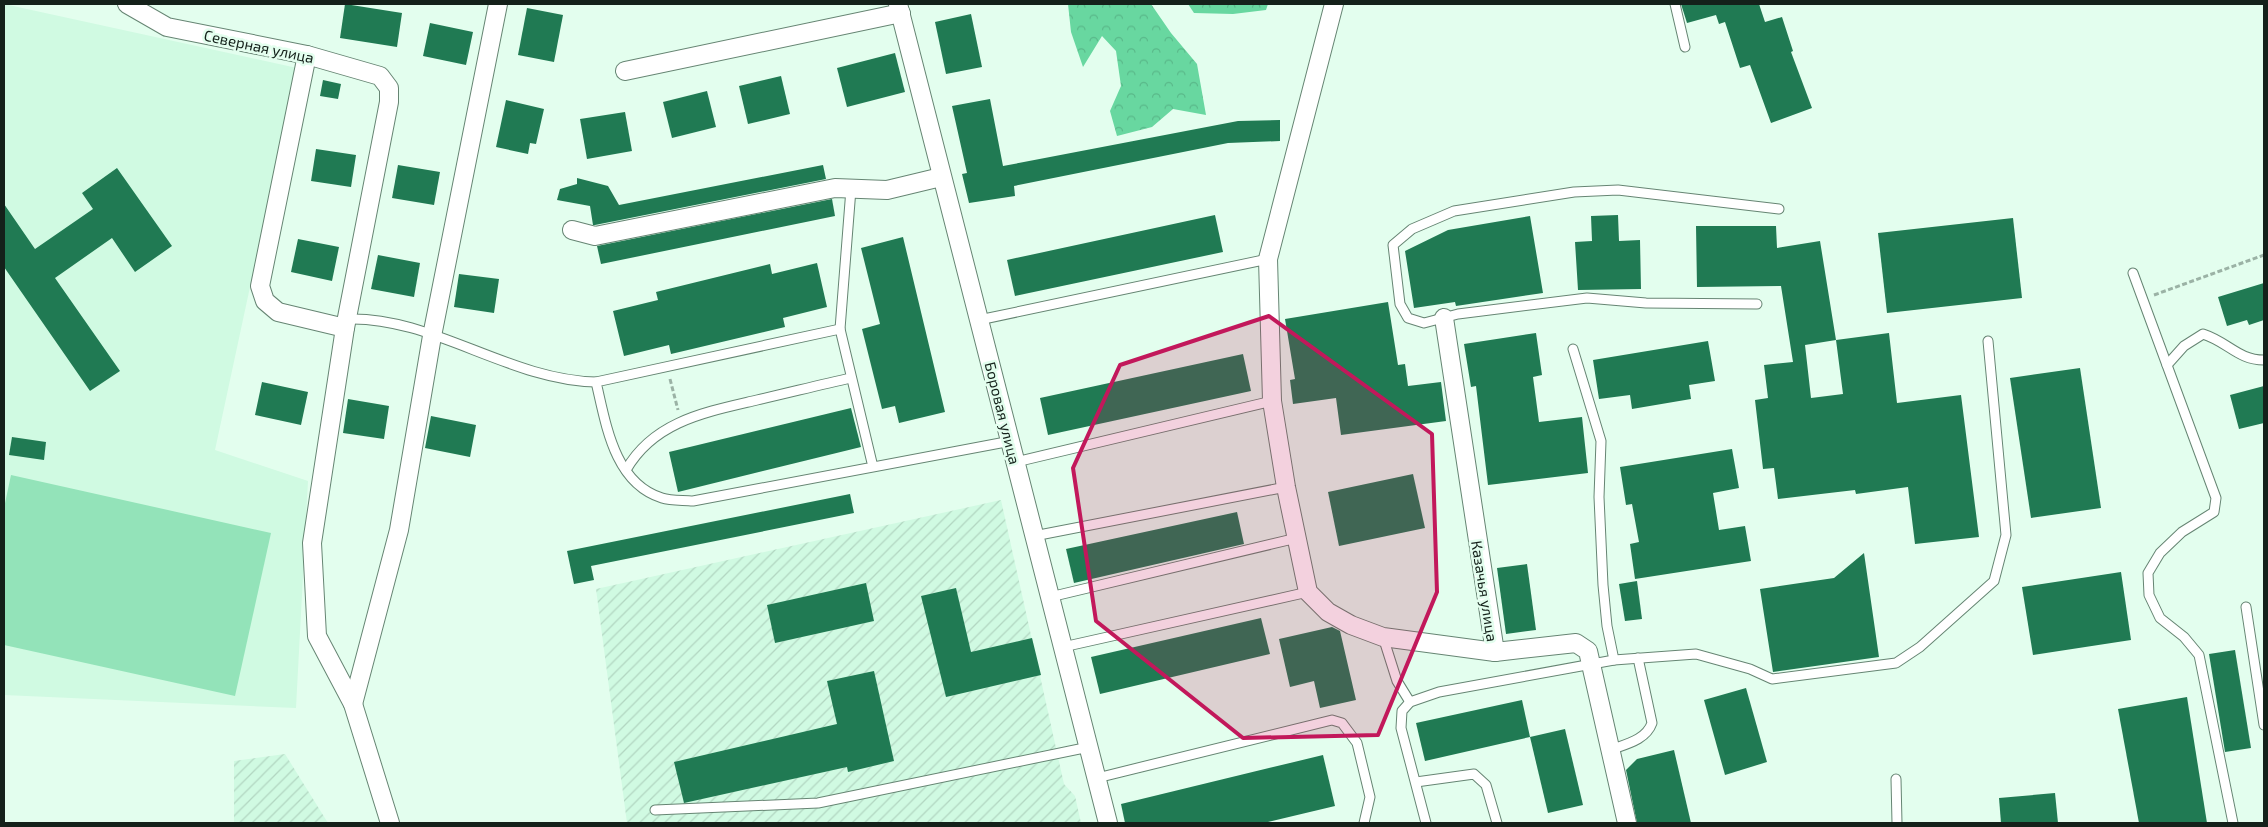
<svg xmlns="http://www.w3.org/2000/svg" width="2268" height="827" font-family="'Exo 2',sans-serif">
  <defs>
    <pattern id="industrial-furrows" width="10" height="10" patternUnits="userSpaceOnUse" patternTransform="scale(1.25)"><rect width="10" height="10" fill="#d0fae2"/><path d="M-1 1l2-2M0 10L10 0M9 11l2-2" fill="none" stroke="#b2d6c1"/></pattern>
    <pattern id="forest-crowns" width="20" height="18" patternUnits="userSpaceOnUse" patternTransform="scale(1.25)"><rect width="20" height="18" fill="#68d7a0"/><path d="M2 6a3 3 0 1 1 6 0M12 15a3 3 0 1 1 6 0" fill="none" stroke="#59b889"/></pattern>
  </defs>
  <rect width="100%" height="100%" fill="#e3feee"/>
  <!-- built -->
  <polygon fill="#d0fae2" points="4,4 297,68 215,450 308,481 296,708 4,695"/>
  <!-- industrial -->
  <g fill="url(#industrial-furrows)">
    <polygon points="1001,500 1064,784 1075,796 1081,823 627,823 596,589"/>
    <polygon points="285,754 328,823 234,823 234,761"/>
  </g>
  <!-- forest -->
  <g fill="url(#forest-crowns)">
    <polygon points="1068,4 1151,4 1171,33 1197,64 1206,115 1173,109 1152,127 1117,136 1110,111 1121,86 1116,51 1102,36 1083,67 1071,32"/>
    <polygon points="1188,4 1268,4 1266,10 1233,14 1194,13"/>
  </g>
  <!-- garden -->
  <polygon fill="#93e3b9" points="11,475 271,533 235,696 4,645 4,508"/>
  <!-- building -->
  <g fill="#207a53" fill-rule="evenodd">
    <polygon points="345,4 402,13 397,47 340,38"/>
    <polygon points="1681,4 1759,4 1765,22 1782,17 1793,51 1791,52 1812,108 1771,123 1750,65 1740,68 1725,22 1719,24 1716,15 1687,23"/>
    <polygon points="527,8 563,15 554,62 518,55"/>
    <polygon points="971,14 982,67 946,74 935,22"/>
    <polygon points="430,23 473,32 466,65 423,56"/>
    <polygon points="895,53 905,92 847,107 837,68"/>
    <polygon points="781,76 790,114 748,124 739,86"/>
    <polygon points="323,80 341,84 338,99 320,96"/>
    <polygon points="707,91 716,127 672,138 663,102"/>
    <polygon points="990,99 1003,166 1238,121 1280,120 1280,141 1228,143 1014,186 1015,196 969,203 962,174 967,173 952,106"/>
    <polygon points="506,100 544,109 536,144 530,143 528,154 496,147"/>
    <polygon points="625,112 632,151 587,159 580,119"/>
    <polygon points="316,149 356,155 351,187 311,181"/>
    <polygon points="398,165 440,172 434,205 392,198"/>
    <polygon points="823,165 826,179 595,225 593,225 590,206 557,200 560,189 577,184 577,178 608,186 619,205"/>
    <polygon points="117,168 172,246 135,272 112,238 55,278 120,371 90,391 4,267 4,204 35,249 93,209 82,193"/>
    <polygon points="832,199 835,216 601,264 597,246"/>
    <polygon points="1215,215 1223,252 1015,296 1007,260"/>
    <polygon points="1618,215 1619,241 1640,240 1641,289 1578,290 1575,242 1592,241 1591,216"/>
    <polygon points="1530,216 1543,293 1456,306 1455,302 1414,308 1405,251 1448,230"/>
    <polygon points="2013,218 2022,298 1887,313 1878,233"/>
    <path d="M1696,226H1776L1777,248L1820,241L1836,340L1889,333L1897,403L1961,395L1979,537L1915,544L1908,487L1856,494L1855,490L1778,499L1774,468L1763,469L1755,400L1768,398L1764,365L1793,362L1781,286L1697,287ZM1836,340L1843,394L1811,398L1805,345Z"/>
    <polygon points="903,237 945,412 899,423 895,406 882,409 862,329 880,324 861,248"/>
    <polygon points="298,239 339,247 332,281 291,272"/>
    <polygon points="378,255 420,263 414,297 371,289"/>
    <polygon points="817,263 827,307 783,318 785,327 671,354 669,345 624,356 613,311 658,300 656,292 770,264 772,274"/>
    <polygon points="459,274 499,279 494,313 454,307"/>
    <polygon points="2264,283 2264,320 2249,325 2247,320 2227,326 2218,297"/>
    <polygon points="1388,302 1398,365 1405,364 1408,386 1441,382 1446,421 1341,435 1336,398 1293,404 1290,380 1295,379 1285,319"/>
    <polygon points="1536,333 1542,375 1533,377 1539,422 1582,417 1588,473 1488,485 1476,386 1471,387 1464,344"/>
    <polygon points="1708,341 1715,381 1689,385 1691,399 1632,409 1630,395 1599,399 1593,360"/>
    <polygon points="1243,354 1251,391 1048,435 1040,398"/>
    <polygon points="2080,368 2101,508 2031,518 2010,378"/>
    <polygon points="262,382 308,392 301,425 255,415"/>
    <polygon points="2264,386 2264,423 2239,429 2230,395"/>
    <polygon points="348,399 389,406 384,439 343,433"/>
    <polygon points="851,408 861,447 678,492 669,452"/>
    <polygon points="431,416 476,425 470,457 425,448"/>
    <polygon points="12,437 46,442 44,460 9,455"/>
    <polygon points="1732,449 1739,488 1713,493 1719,530 1745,526 1751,561 1635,579 1630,544 1639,542 1632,504 1626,505 1620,467"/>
    <polygon points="1413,474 1425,528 1339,546 1328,492"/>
    <polygon points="850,494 854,513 591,566 594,580 574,584 567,551"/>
    <polygon points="1237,512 1244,544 1074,583 1066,549"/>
    <polygon points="1864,553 1879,657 1773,672 1760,589 1834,578"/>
    <polygon points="1527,564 1536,630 1506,634 1497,568"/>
    <polygon points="2121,572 2131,640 2033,655 2022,587"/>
    <polygon points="1637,581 1642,619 1625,621 1619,584"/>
    <polygon points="866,583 874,621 775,643 767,605"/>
    <polygon points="956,588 971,652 1032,638 1041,675 946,697 921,596"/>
    <polygon points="1261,618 1270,654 1100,694 1091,657"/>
    <polygon points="1332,627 1340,631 1356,700 1320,708 1314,681 1290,687 1279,639"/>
    <polygon points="2235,650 2251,748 2225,752 2209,654"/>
    <polygon points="874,671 894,761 848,772 847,767 684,803 674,762 837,724 827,681"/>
    <polygon points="1746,688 1767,762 1725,775 1704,700"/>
    <polygon points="2187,697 2207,823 2139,823 2118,709"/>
    <polygon points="1522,700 1530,737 1425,761 1416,723"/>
    <polygon points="1565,729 1583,805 1548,813 1530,737"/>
    <polygon points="1674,750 1691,823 1637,823 1626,770 1637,759"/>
    <polygon points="1323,755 1335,806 1264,823 1125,823 1121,804"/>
    <polygon points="2055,793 2058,823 2001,823 1999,798"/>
  </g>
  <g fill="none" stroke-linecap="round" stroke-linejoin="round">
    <defs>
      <g id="service">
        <polyline points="1675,4 1685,47"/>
        <polyline points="2133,273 2216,498 2214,512 2182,532 2160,553 2148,573 2149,595 2160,618 2184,637 2199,655 2233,823"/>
        <polyline points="1757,304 1646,303 1587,298 1458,314 1424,323 1408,318 1400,304 1393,245 1412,229 1454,211 1574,192 1618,190 1779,209"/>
        <path d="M347,319C432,316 508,380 596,382"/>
        <polyline points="979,320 1268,259"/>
        <polyline points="840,329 851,189"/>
        <polyline points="1573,349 1601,441 1599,497 1603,585 1607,626 1614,660"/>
        <path d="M2167,365L2184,346L2203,334C2228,342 2238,360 2264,360"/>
        <polyline points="1016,462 1272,401"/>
        <path d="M873,467L840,329L596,382C606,424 614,483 662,498C671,501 683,500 693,501L1011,441"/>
        <path d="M626,470C654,421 706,412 757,400C788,393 819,385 851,378"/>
        <polyline points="1034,536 1286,487"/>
        <polyline points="1050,597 1297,538"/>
        <polyline points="2246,607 2264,725"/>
        <polyline points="1383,637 1397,681 1410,702"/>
        <polyline points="1063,647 1308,592"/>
        <path d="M1610,750C1626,744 1646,740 1652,723L1638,658"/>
        <polyline points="1097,778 1332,720 1342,723 1357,743 1370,797 1364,823"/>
        <polyline points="1896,779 1897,823"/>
        <polyline points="1416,782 1474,774 1486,785 1497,823"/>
        <polyline points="655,810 818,803 1089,747"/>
        <polyline points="1426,823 1401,728 1402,711 1410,702 1439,692 1614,660 1696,654 1750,669 1772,679 1896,663 1920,647 1994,581 2006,535 1988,341"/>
      </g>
      <g id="minor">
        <polyline points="127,4 167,27 307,55 380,76 389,88 389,102 345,328 312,543 317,636 353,704 390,823"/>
        <path d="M898,4C966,278 1040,549 1108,823"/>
        <polyline points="1334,4 1268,259 1272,401 1286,487 1308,592 1328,612 1351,625 1383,637 1495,652"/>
        <polyline points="307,55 260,286 265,301 278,312 345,328"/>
        <polyline points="625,71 901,13"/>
        <polyline points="572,230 595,236 835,188 887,190 941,177"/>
        <polyline points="1444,318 1495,652 1576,643 1588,651 1627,823"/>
        <polyline points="353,704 399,530 432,336 498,4"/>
      </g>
    </defs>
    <!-- service casing -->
    <use href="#service" stroke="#668573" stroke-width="11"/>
    <!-- minor casing -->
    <use href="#minor" stroke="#668573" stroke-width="20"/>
    <!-- path -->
    <g stroke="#9bb2a5" stroke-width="3" stroke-dasharray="5 2.5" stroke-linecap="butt">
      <polyline points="2154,295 2264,255"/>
      <polyline points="670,379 678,410"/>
    </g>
    <!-- service -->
    <use href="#service" stroke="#fff" stroke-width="9"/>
    <!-- minor -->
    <use href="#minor" stroke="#fff" stroke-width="18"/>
  </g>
  <!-- marked area -->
  <path fill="#c2185b" fill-opacity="0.2" stroke="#c2185b" stroke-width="4" stroke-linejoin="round" d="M1269,316L1432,434L1437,592L1378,735L1243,738L1096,621L1073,468L1120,365Z"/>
  <g text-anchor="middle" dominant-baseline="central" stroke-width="5" stroke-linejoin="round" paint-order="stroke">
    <!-- street labels -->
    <g font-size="15" fill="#14211a" stroke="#e3feee">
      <text transform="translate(259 46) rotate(12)">Северная улица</text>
      <text transform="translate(1003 413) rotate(76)">Боровая улица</text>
      <text transform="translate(1485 591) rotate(81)">Казачья улица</text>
    </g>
  </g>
  <!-- border -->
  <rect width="2268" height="827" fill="none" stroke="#14211a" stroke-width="10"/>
</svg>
